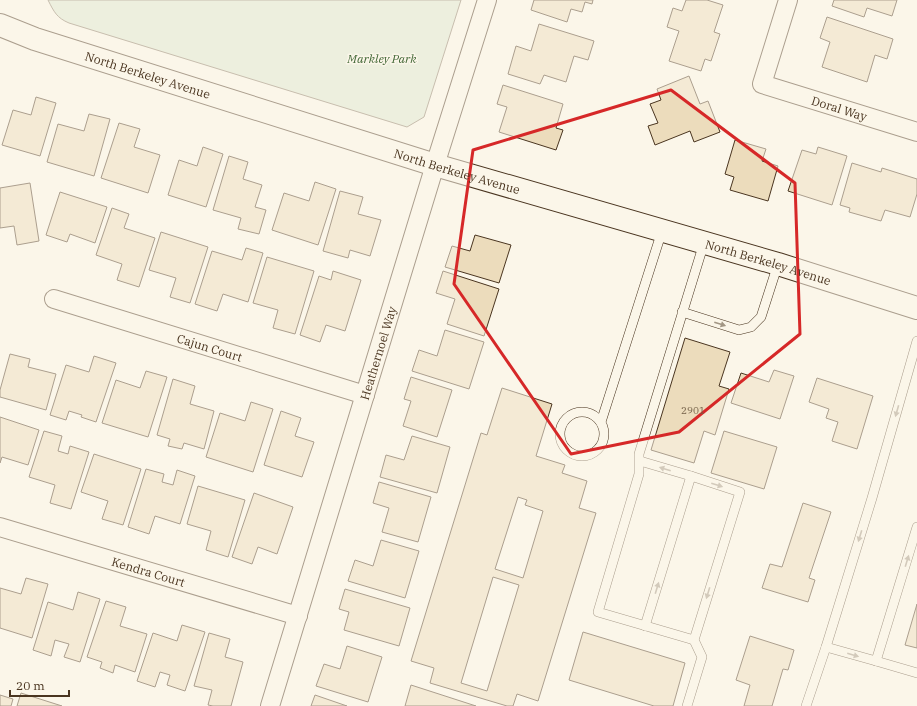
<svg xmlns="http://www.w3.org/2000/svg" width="917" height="706" font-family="'IBM Plex Serif',serif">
  <rect width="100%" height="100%" fill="#fbf6e9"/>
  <!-- green -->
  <path fill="#dce7d0" stroke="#887966" d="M48,0H461L424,117L407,127L69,23C57,18 54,12 48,0Z"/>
  <!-- building -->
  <g fill="#ecdcbc" stroke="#4a3520" fill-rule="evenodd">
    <polygon points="534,0 593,0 592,4 585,2 582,12 571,9 567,22 531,10"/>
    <polygon points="686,0 707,0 723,5 714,32 720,34 711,61 705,59 701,71 669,61 679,31 667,27 673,8 682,11"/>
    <polygon points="834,0 897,0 892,16 867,8 864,17 832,6"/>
    <polygon points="827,17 893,39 887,59 875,55 867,82 822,67 830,42 820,38"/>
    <polygon points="539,24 594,41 588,60 574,56 566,82 544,75 540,84 508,74 516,46 531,51"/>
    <polygon points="689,76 700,104 708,101 720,132 694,142 690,131 655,145 648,126 658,123 650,104 661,100 657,89"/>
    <polygon points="503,85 563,104 556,128 563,130 556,150 499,132 507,107 497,104"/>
    <polygon points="36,97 56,103 40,156 2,145 13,110 31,115"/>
    <polygon points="89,114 110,119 94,176 47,162 58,124 84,131"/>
    <polygon points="119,123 140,129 134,147 160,155 148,193 101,178"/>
    <polygon points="735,140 766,149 762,161 778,166 768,201 730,190 734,177 725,174"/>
    <polygon points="203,147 223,154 206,207 168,195 179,160 197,166"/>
    <polygon points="818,147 847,156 832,205 788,191 802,150 816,154"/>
    <polygon points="229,156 248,162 243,179 262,185 255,207 266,210 259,234 238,229 241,218 213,210"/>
    <polygon points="852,163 881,172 882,168 917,179 917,194 910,217 885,210 881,221 849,212 850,208 840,205"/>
    <polygon points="315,182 336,189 318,245 272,230 284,193 309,201"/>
    <polygon points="30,183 39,241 17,245 14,226 0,228 0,188"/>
    <polygon points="340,191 363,197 358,214 381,220 370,256 350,250 348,258 323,251"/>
    <polygon points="60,192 107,207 95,243 70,234 67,242 46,235"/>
    <polygon points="112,208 129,214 124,228 155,238 139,287 117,280 122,264 96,255"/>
    <polygon points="161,232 208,247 190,303 170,297 176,278 149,270"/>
    <polygon points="475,235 511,245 499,283 445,267 452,246 470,251"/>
    <polygon points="246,248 263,253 248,302 223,294 217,311 195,304 212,251 242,260"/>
    <polygon points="267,257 314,271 295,334 273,328 278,310 253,303"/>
    <polygon points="333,271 361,280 345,331 326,325 320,342 300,335 319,276 331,280"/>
    <polygon points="443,271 499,289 484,336 447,324 455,299 436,293"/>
    <polygon points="445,330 484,342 469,389 412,371 419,350 437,356"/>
    <polygon points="685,338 730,352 719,386 729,389 715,435 704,431 694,463 651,450"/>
    <polygon points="10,354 30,359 28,367 56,374 46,410 0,397 0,390"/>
    <polygon points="94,356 116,363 96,422 81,417 82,415 69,411 66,420 50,415 66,365 89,372"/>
    <polygon points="774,370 794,376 780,419 731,403 741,373 769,382"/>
    <polygon points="146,371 167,377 148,437 102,423 116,380 140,388"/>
    <polygon points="411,377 452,390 437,437 403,426 411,401 404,399"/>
    <polygon points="817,378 873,396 857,449 832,441 838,422 826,418 829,409 809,402"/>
    <polygon points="173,379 195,386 190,404 214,411 204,449 184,443 182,449 168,446 170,439 157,435"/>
    <path d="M502,388L552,404L536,456L565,465L562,473L587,481L579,508L596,513L538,701L517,694L513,706H507L430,683L434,668L411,661L481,433L487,435ZM518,497L527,500L525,505L543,511L523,578L495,569ZM493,577L519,585L487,691L461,683Z"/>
    <polygon points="251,402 273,409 253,472 206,457 220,413 245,421"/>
    <polygon points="281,411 301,418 295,436 314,442 302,477 264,465"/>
    <polygon points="0,417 39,430 28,465 2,457 0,463"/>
    <polygon points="44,431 62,436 58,451 68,454 70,446 89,452 71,509 50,503 55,485 29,477"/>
    <polygon points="724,431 777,447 764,489 711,473"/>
    <polygon points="412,436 450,447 437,493 380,477 386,455 404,460"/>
    <polygon points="94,454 141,469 123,525 102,519 108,501 81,492"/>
    <polygon points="146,469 164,474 162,482 173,485 177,470 195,476 180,524 155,516 149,534 128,527"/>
    <polygon points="379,482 431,497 418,542 382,532 389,508 373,503"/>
    <polygon points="198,486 245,500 228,557 206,550 211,531 187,524"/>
    <polygon points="254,493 293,507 277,554 258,547 252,564 232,557"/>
    <polygon points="803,503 831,512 809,578 815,580 808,602 762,588 770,564 782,567"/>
    <polygon points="381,540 419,551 405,598 348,581 355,560 373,566"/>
    <polygon points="26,578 48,584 32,638 0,628 0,588 21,594"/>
    <polygon points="345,589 410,608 399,646 344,630 349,612 339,609"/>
    <polygon points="78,592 100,599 80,662 64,657 69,644 55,640 51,656 33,650 48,602 73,610"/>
    <polygon points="106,601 126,607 120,626 147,634 135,672 115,665 113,673 100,668 102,662 87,657"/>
    <polygon points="917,604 917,648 905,645"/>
    <polygon points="182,625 205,632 185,691 167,685 170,675 160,672 155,687 137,681 153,633 177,641"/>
    <polygon points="583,632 685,663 673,706 654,706 569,680"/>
    <polygon points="209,633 230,639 225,657 243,662 231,706 213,706 208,705 212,690 194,686"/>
    <polygon points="750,636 794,650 788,670 783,669 772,706 744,706 750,685 736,680"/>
    <polygon points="347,646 382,657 368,702 316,686 324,664 340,669"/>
    <polygon points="411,685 476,706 405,706"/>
    <polygon points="21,693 62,706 17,706"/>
    <polygon points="0,695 13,699 11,706 0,706"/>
    <polygon points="315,695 347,706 311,706"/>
  </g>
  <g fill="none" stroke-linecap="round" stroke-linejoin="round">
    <defs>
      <g id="lane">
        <polyline points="682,312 739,330 751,327 761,317 778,264"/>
        <polyline points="917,341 872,498 826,647 876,661 917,527"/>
        <circle cx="582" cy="434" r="22"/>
        <polyline points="601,422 662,231"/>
        <polyline points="640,461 691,476"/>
        <polyline points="645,626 691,476 740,492 694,640 702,657 687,706"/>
        <polyline points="694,640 598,612 639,474 639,454 704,243"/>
        <polyline points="876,661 917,673"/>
        <polyline points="806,706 826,647"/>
      </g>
      <g id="street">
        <path id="s1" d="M788,0L762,84L917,132"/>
        <path id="s2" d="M54,299L365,395"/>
        <path id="s3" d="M0,527L298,616"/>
        <path id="s4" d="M270,706L435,165L487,0"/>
      </g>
      <g id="secondary">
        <path id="s5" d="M0,25L35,39L435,165L778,264L917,308"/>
      </g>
    </defs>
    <!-- lane casing -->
    <use href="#lane" stroke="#4a3520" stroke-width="10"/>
    <!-- street casing -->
    <use href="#street" stroke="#4a3520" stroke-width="20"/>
    <!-- secondary casing -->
    <use href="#secondary" stroke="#4a3520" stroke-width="24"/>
    <!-- lane -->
    <use href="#lane" stroke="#fbf6e9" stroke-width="9"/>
    <!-- street -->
    <use href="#street" stroke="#fbf6e9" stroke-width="18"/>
    <!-- secondary -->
    <use href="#secondary" stroke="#fbf6e9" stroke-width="22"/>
  </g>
  <!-- one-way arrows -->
  <defs><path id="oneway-solid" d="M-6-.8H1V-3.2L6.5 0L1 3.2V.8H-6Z"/></defs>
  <g fill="#a29684">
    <use href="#oneway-solid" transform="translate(720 324) rotate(18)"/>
    <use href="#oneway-solid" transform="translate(897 411) rotate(106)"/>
    <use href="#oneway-solid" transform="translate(665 469) rotate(-163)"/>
    <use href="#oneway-solid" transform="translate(717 485) rotate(17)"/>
    <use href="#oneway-solid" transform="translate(860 536) rotate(107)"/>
    <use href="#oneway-solid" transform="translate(907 561) rotate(-73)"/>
    <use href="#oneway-solid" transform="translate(657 588) rotate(-73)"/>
    <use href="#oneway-solid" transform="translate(708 593) rotate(107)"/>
    <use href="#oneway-solid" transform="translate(853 655) rotate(16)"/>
  </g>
  <!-- marked area -->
  <path d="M0 0H917V706H0ZM671,90L795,183L800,334L679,432L571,454L454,284L473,150Z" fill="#fbf6e9" fill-opacity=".55" fill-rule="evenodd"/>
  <path fill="none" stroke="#d62828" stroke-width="3" stroke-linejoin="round" d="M671,90L795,183L800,334L679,432L571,454L454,284L473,150Z"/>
  <g text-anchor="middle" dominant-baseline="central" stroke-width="3" stroke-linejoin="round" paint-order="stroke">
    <!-- number labels -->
    <g font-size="10" fill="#725f47">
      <text x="693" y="410">2901</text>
    </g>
    <!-- park labels -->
    <g font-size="12" font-style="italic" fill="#436837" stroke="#fbf6e9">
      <text x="382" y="58">Markley Park</text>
    </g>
    <!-- street labels -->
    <g font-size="12" fill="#4a3520" stroke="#fbf6e9">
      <text stroke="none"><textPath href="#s5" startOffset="156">North Berkeley Avenue</textPath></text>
      <text stroke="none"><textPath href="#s1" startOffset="169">Doral Way</textPath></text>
      <text stroke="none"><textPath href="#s5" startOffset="480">North Berkeley Avenue</textPath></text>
      <text stroke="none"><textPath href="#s5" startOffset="804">North Berkeley Avenue</textPath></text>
      <text stroke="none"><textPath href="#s2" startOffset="163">Cajun Court</textPath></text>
      <text stroke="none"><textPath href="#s4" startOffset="369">Heathernoel Way</textPath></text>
      <text stroke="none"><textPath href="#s3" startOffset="155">Kendra Court</textPath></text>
    </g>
  </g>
  <!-- scale -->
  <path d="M10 690v6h59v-6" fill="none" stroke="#4a3520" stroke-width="2"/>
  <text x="16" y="690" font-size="12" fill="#4a3520" stroke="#fbf6e9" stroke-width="3" paint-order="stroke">20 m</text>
</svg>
